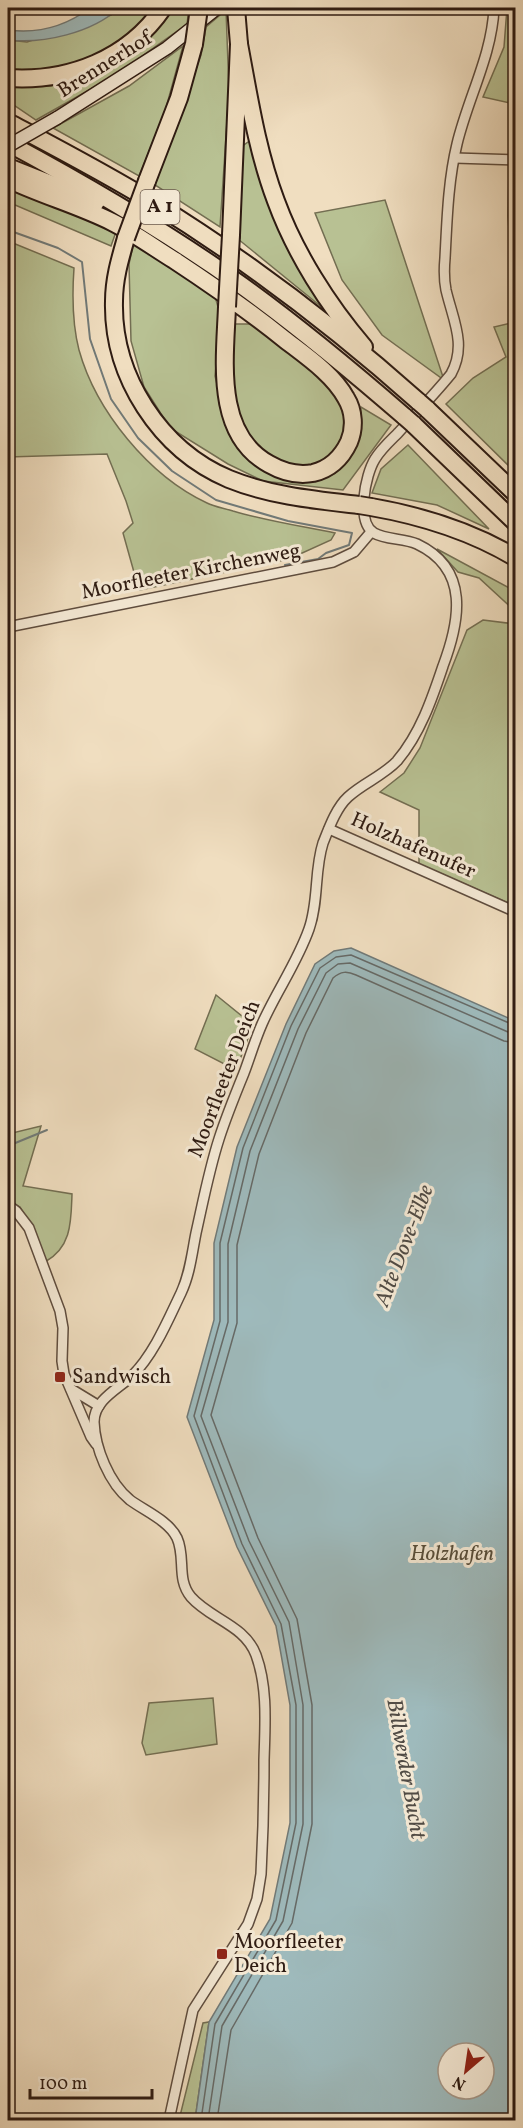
<svg xmlns="http://www.w3.org/2000/svg" width="523" height="2128" font-family="Vollkorn,serif">
  <rect width="100%" height="100%" fill="#f0dec0"/>
  <filter id="stains"><feTurbulence type="fractalNoise" baseFrequency=".00333" numOctaves="4"/><feColorMatrix values="0 0 0 0 .2 0 0 0 0 .09 0 0 0 0 .02 0 0 0 .5 -.17"/></filter>
  <radialGradient id="worn" r=".72"><stop offset=".6" stop-color="#630" stop-opacity="0"/><stop offset="1" stop-color="#630" stop-opacity=".3"/></radialGradient>
  <!-- green -->
  <g fill="#b8c193" stroke="#736e52" stroke-width="1.5">
    <path d="M119,8H153C136,34 86,67 54,70C38,72 22,71 8,69V40L27,42L111,15Z"/>
    <polygon points="170,8 189,8 187,24 114,76 36,120 8,101 8,86 51,86 79,77"/>
    <polygon points="507,8 515,8 515,104 483,97 504,47"/>
    <polygon points="226,10 229,91 220,227 155,185 201,55 206,27"/>
    <polygon points="183,46 164,115 139,176 53,128 129,86"/>
    <polygon points="251,140 281,236 324,302 324,309 238,239 241,147"/>
    <polygon points="509,168 515,168 515,290 509,282 512,271 508,216"/>
    <polygon points="8,184 117,229 111,246 8,202"/>
    <polygon points="385,200 444,380 382,335 342,280 315,213"/>
    <path d="M8,241L74,268C72,296 72,323 79,350C96,411 149,476 207,503C215,507 224,508 233,511C267,521 301,526 335,533L331,540L289,559L139,590L123,533L133,523L126,501L107,454L8,457Z"/>
    <path d="M134,241L214,293L221,317L215,376L224,413L242,448L311,480C319,478 328,477 335,473C358,459 359,431 361,407L391,425L343,490L263,481L228,464L170,428L144,387L131,341L129,264Z"/>
    <polygon points="254,322 309,364 339,395 347,426 344,444 325,464 298,469 276,463 249,438 236,413 231,372 235,324 250,324"/>
    <polygon points="515,322 516,322 515,472 446,404 473,378 506,357 494,327"/>
    <polygon points="408,445 489,529 437,505 372,493 381,469"/>
    <polygon points="437,549 515,591 515,611 479,578 458,572"/>
    <polygon points="483,620 515,624 515,906 419,864 419,810 380,792 404,773 420,748 467,630"/>
    <polygon points="216,995 253,1025 236,1070 195,1049"/>
    <path d="M41,1126L23,1186L72,1194C71,1221 72,1247 45,1262L32,1227L20,1207L8,1200V1134Z"/>
    <polygon points="213,1698 217,1744 146,1755 142,1743 149,1703"/>
    <polygon points="209,2022 195,2120 179,2120 203,2023"/>
  </g>
  <!-- water -->
  <g fill="#9ebabc" stroke="#717a78" stroke-width="1.5" fill-rule="evenodd">
    <path d="M90,8H119C92,33 43,44 8,40V30C39,34 66,26 90,8Z"/>
    <path d="M351,948L515,1021V2120H195L209,2022L270,1919L290,1823V1705L276,1626L237,1547L187,1417L214,1320V1243L237,1147L286,1024L315,964L334,951ZM448,2053H484V2089H448Z"/>
  </g>
  <g fill="none" stroke-linecap="round" stroke-linejoin="round">
    <!-- shore -->
    <g stroke="#666a67" stroke-width="1.5">
      <polyline points="201,2120 215,2024 276,1920 296,1823 296,1705 281,1624 242,1544 194,1416 220,1321 220,1243 243,1148 291,1026 320,968 336,957 351,955 516,1026"/>
      <polyline points="208,2120 222,2026 283,1921 303,1824 303,1705 289,1622 249,1541 201,1416 228,1322 228,1244 250,1151 298,1029 326,973 338,964 350,963 508,1032 516,1034"/>
      <path d="M217,2120L231,2030L292,1923L312,1824V1705L297,1619L258,1538L211,1415L237,1323V1245L259,1154L306,1033L333,978C341,971 347,971 356,975L504,1041L516,1043"/>
    </g>
    <!-- stream -->
    <g stroke="#717a78" stroke-width="2">
      <polyline points="8,230 58,248 82,262 90,339 111,399 138,438 172,471 216,500 288,521 352,533 349,545 326,553 318,559 285,565"/>
      <polyline points="8,1146 47,1130"/>
    </g>
    <defs>
      <g id="street">
        <polyline points="455,158 516,160"/>
        <polyline points="8,627 333,562 354,552 371,532"/>
        <polyline points="329,829 516,912"/>
        <polyline points="8,1205 16,1211 29,1228 60,1311 63,1328 62,1361 64,1374 91,1437 96,1444"/>
        <polyline points="71,1389 99,1406"/>
        <path d="M169,2120L193,2010L248,1924L257,1899L261,1874C263,1836 264,1798 264,1760C265,1725 268,1688 256,1655C245,1625 210,1619 191,1597C176,1579 186,1558 177,1538C169,1521 145,1511 130,1500C109,1483 95,1448 94,1422C94,1400 118,1389 132,1376C154,1354 168,1320 181,1293C190,1274 192,1253 196,1233C203,1202 209,1170 219,1139C226,1117 235,1095 244,1073C250,1057 255,1040 262,1024C276,992 297,963 309,929C319,901 314,871 323,843C329,828 336,808 348,797C363,783 383,776 397,761C420,734 432,699 443,666C460,621 470,569 417,544C404,538 386,540 374,533C356,522 365,475 375,459C381,449 390,441 398,433C416,413 434,395 451,374C467,345 453,320 446,290C444,280 444,269 445,258C447,221 448,181 457,144C468,98 492,55 494,8"/>
      </g>
      <polyline id="secondary" points="57,118 167,48 217,8"/>
      <g id="highway">
        <path d="M239,44C249,97 257,151 276,201C295,253 328,305 364,347"/>
        <path d="M8,78C69,82 128,59 163,8"/>
        <path d="M8,122C57,148 107,174 154,203C248,261 337,329 419,402"/>
        <path d="M8,143C88,186 167,232 241,285C298,326 352,371 405,417"/>
        <polyline points="8,167 96,202"/>
        <path d="M8,179C41,195 78,205 112,222C134,233 153,247 174,260C212,285 249,311 284,339C306,356 333,374 346,398C354,411 355,428 349,442C342,457 330,469 313,473C297,476 283,472 269,464C214,434 225,359 227,307"/>
        <polyline points="147,181 179,98 194,44"/>
        <polyline points="231,235 239,44 236,8"/>
        <path d="M126,238C120,259 114,279 114,301C112,376 160,450 229,479C271,496 315,500 359,505"/>
        <polyline points="427,409 516,494"/>
        <polyline points="413,424 516,523"/>
        <path d="M371,507C423,516 471,531 516,558"/>
      </g>
    </defs>
    <!-- street casing -->
    <use href="#street" stroke="#5e4c3e" stroke-width="12"/>
    <!-- secondary casing -->
    <use href="#secondary" stroke="#2e1b12" stroke-width="15"/>
    <!-- highway casing -->
    <use href="#highway" stroke="#2e1b12" stroke-width="20"/>
    <!-- street -->
    <use href="#street" stroke="#f5ead6" stroke-width="9"/>
    <!-- secondary -->
    <use href="#secondary" stroke="#f5ead6" stroke-width="12"/>
    <!-- highway -->
    <use href="#highway" stroke="#f0dec0" stroke-width="16"/>
    <defs>
      <polyline id="secondary-bridge" points="8,146 57,118"/>
      <g id="highway-bridge">
        <polyline points="194,44 199,8"/>
        <polyline points="126,238 147,181"/>
        <polyline points="227,307 231,235"/>
        <polyline points="419,402 427,409"/>
        <polyline points="405,417 413,424"/>
        <polyline points="359,505 371,507"/>
      </g>
    </defs>
    <!-- secondary-bridge casing -->
    <use href="#secondary-bridge" stroke="#2e1b12" stroke-width="15" stroke-linecap="butt"/>
    <!-- highway-bridge casing -->
    <use href="#highway-bridge" stroke="#2e1b12" stroke-width="20" stroke-linecap="butt"/>
    <!-- secondary-bridge -->
    <use href="#secondary-bridge" stroke="#f5ead6" stroke-width="12"/>
    <!-- highway-bridge -->
    <use href="#highway-bridge" stroke="#f0dec0" stroke-width="16"/>
  </g>
  <!-- markers -->
  <g fill="#8f2418" stroke="#f5ead6" stroke-width="2">
    <rect x="54" y="1371" width="12" height="12" rx="3"/>
    <rect x="216" y="1948" width="12" height="12" rx="3"/>
  </g>
  <g text-anchor="middle" dominant-baseline="central" stroke-width="6" stroke-linejoin="round" paint-order="stroke">
    <!-- shield labels -->
    <rect fill="#f5ead6" stroke="#6a594d" stroke-width="1.5" x="140.5" y="190" width="39" height="34" rx="4.5"/>
    <g font-size="20" font-weight="bold" fill="#2e1b12">
      <text x="160" y="207">A 1</text>
    </g>
    <!-- street labels -->
    <g font-size="21" fill="#2e1b12" stroke="#f5ead6">
      <text transform="translate(105 65) rotate(-32)">Brennerhof</text>
      <text transform="translate(191 572) rotate(-11)">Moorfleeter Kirchenweg</text>
      <text transform="translate(413 846) rotate(24)">Holzhafenufer</text>
      <text transform="translate(225 1079) rotate(-69)">Moorfleeter Deich</text>
    </g>
    <!-- poi labels -->
    <g font-size="21" fill="#2e1b12" stroke="#f5ead6" text-anchor="start">
      <text x="72" y="1377">Sandwisch</text>
      <text x="234" y="1942">Moorfleeter<tspan x="234" dy="24">Deich</tspan></text>
    </g>
    <!-- park labels -->
    <g font-size="21" font-style="italic" fill="#574d39" stroke="#f5ead6">
      <text x="452" y="1554">Holzhafen</text>
    </g>
    <!-- water labels -->
    <g font-size="22" font-style="italic" fill="#504b45" stroke="#f5ead6">
      <text transform="translate(405 1246) rotate(-69)">Alte Dove-Elbe</text>
      <text transform="translate(405 1769) rotate(80)">Billwerder Bucht</text>
    </g>
  </g>
  <!-- margin -->
  <rect width="523" height="2128" fill="none" stroke="#f0dec0" stroke-width="30"/>
  <rect x="9" y="9" width="505" height="2110" fill="none" stroke="#2e1b12" stroke-width="3"/>
  <rect x="15" y="15" width="493" height="2098" fill="none" stroke="#2e1b12" stroke-width="1.5"/>
  <!-- north arrow -->
  <g transform="translate(466 2071) rotate(209)"><circle r="28" fill="#f5ead6" stroke="#a59788" stroke-width="1.5"/>
  <path d="M0-4.5L10 22L0 15L-10 22Z" fill="#8f2418"/>
  <text y="-9" font-size="16" font-weight="bold" text-anchor="middle" fill="#2e1b12">N</text>
  </g>
  <!-- scale -->
  <path d="M30 2089v9h122v-9" fill="none" stroke="#2e1b12" stroke-width="3"/>
  <text x="39" y="2089" font-size="18" fill="#2e1b12" stroke="#f5ead6" stroke-width="4.5" paint-order="stroke">100 m</text>
  <rect width="100%" height="100%" filter="url(#stains)"/>
  <rect width="100%" height="100%" fill="url(#worn)"/>
</svg>
